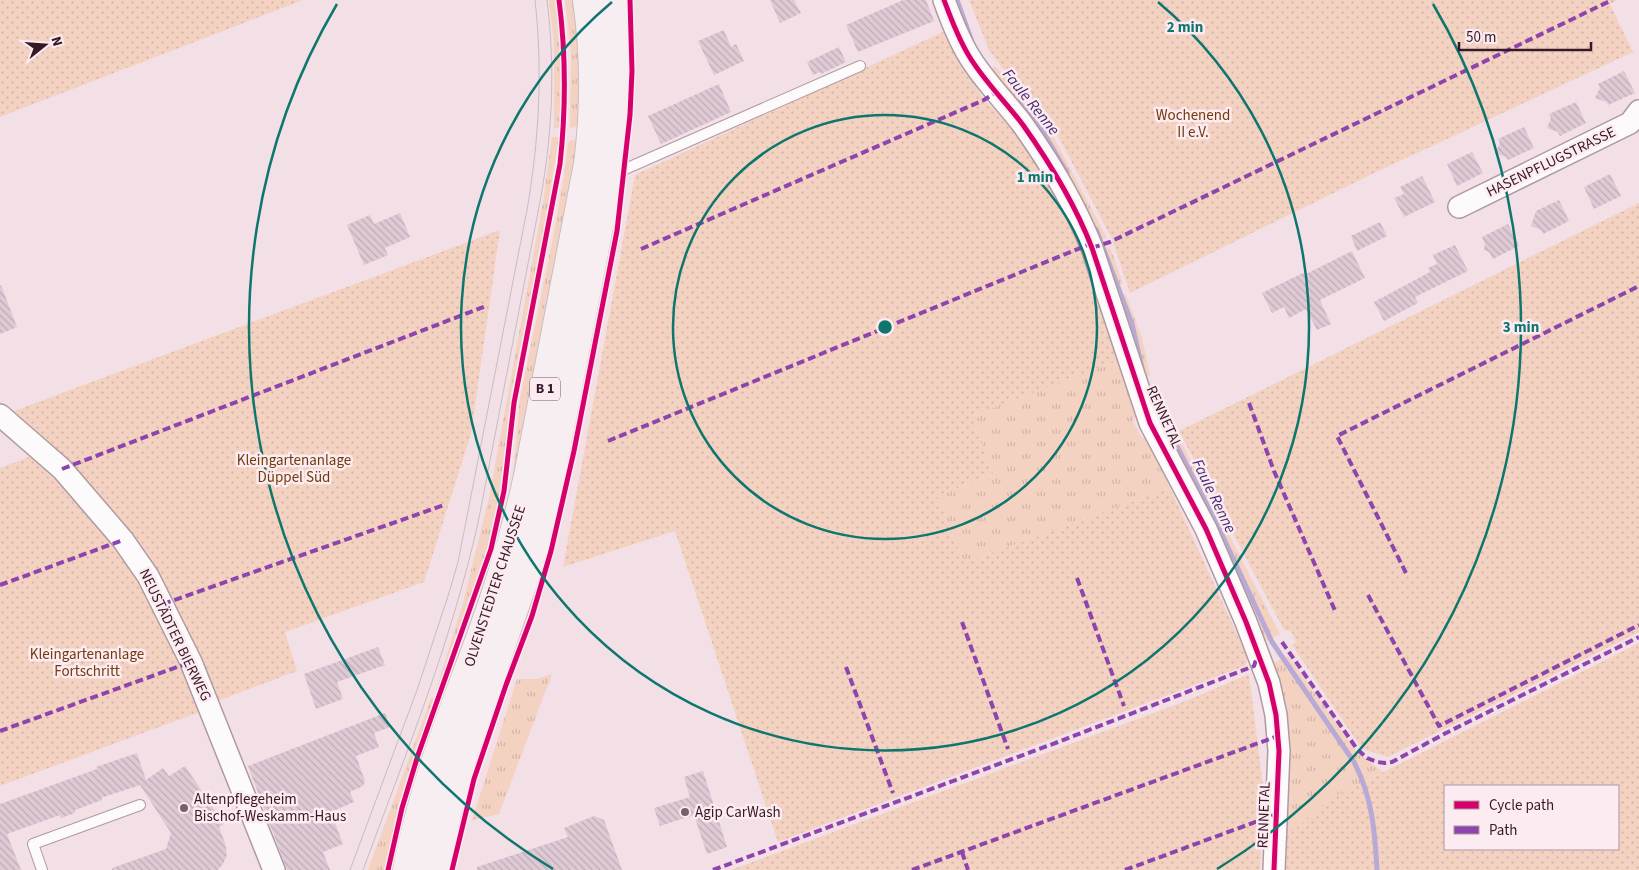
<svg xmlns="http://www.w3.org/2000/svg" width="1639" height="870" font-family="'Source Sans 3',sans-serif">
  <defs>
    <pattern id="grass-tufts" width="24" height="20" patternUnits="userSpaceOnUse" patternTransform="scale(1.25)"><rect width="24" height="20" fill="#f4d2c2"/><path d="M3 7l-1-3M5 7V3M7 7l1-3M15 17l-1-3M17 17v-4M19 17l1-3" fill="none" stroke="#d2b4a7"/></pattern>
    <pattern id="garden-dots" width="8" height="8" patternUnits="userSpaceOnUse" patternTransform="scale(1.25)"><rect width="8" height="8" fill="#f4d2c2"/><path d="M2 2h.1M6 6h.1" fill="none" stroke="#d2b4a7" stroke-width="1.8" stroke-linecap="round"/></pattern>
    <pattern id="building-back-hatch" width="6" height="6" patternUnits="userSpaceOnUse" patternTransform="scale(1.25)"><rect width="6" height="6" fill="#dec9d5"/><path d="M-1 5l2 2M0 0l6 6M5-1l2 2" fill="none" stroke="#bfacb7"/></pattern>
  </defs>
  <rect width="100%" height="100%" fill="#f2e0e6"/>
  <!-- grass -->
  <g fill="url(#grass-tufts)">
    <polygon points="549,0 556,0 561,41 561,128 554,128 554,44"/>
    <polygon points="565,0 578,0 581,125 570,128 571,54"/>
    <polygon points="995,66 1036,109 1024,116 986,72"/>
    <polygon points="1044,119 1107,238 1094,242 1035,132"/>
    <polygon points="552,137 559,137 542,241 511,394 504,474 497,515 480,574 439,691 436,690 463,603 489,498 543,202"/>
    <polygon points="571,140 578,141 538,382 512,486 520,398 551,248 564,176 568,143"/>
    <polygon points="1110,247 1123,284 1114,288 1100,250"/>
    <polygon points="1126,295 1142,338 1150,376 1143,379 1116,298"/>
    <polygon points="1117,361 1136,414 1133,421 1141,437 1150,440 1170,488 964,563 937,496 993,474 970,416"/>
    <polygon points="1155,391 1280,634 1261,644 1145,393"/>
    <path d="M569,456C557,529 535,598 510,667L508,660L565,458Z"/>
    <path d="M1288,656L1357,752L1383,772L1332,798L1287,836C1289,777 1296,719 1271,664Z"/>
    <polygon points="552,674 499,814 472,820 517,679 537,679"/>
    <polygon points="431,698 435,699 405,787 386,870 368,870"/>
  </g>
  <!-- garden -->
  <g fill="url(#garden-dots)" fill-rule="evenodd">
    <polygon points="0,0 303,0 0,117"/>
    <polygon points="969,0 1617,0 1610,4 1633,52 1370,175 1130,293 1112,239 1044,109 1011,79 989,50"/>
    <polygon points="943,32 984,100 1012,126 1057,195 1081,247 1117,361 971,416 993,474 937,496 964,563 1170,488 1248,658 1245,666 778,842 675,531 563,567 635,175"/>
    <polygon points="1639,203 1639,632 1388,757 1362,749 1292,645 1296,642 1291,631 1284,630 1179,431"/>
    <polygon points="500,230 471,434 424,582 285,632 297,671 217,701 73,467 14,411"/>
    <polygon points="34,455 107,529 169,632 205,710 0,786 0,468"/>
    <path d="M1639,643V870H1286L1287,836L1332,798ZM1445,786H1618V849H1445Z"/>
    <polygon points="1249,674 1264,794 1260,870 731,870 1183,702"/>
  </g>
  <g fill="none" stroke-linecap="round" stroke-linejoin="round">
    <!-- stream -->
    <g stroke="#b9a9d5" stroke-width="5">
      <polyline points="957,0 971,39"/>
      <polyline points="1018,102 1042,130 1067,173"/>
      <polyline points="1096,229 1132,324 1142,368"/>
      <path d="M1153,400L1217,524L1272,642L1354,762C1372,796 1375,832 1377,870"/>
    </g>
  </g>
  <!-- building -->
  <g fill="url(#building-back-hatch)">
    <polygon points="770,0 794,0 801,13 780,23"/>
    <polygon points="903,0 926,0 934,21 858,52 846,25"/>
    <polygon points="724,30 731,47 736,44 744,61 714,75 698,41"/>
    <polygon points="839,47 846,62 821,74 820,72 813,75 807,62"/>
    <polygon points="1624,71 1635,93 1608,105 1607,102 1595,98 1600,88 1598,84"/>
    <polygon points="719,84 731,112 661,144 648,116"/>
    <polygon points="1576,102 1586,123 1560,136 1558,132 1547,128 1551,118 1549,114"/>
    <polygon points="1524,127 1534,148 1508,160 1506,157 1495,153 1500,143 1498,139"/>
    <polygon points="1472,152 1483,173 1457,186 1447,164"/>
    <polygon points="1610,174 1621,196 1594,209 1584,187"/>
    <polygon points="1422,176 1435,202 1404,217 1394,198 1404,194 1400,187"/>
    <polygon points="1559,200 1569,221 1543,234 1541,230 1531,226 1536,211"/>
    <polygon points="400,213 410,237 385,248 388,255 364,265 347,225 370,215 374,224"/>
    <polygon points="1380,222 1387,236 1357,251 1351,236"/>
    <polygon points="1508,224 1519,246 1493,259 1489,252 1484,250 1485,244 1482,237"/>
    <polygon points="1455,245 1468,271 1415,297 1418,303 1384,321 1374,302 1430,272 1428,268 1437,264 1433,255"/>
    <polygon points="1352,251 1365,278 1320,300 1331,324 1317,330 1306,309 1289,318 1284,307 1272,313 1262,293 1305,272 1306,274"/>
    <polygon points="1,285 17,327 0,334 0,286"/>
    <polygon points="378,647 385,665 337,682 343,699 316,709 304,674"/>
    <polygon points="385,713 390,727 374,733 379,747 356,756 365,781 363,786 350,792 354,802 331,812 343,844 323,852 330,870 287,870 248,766"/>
    <polygon points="137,753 146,780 163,768 169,776 185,766 224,824 219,827 225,843 227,855 223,864 218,870 112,870 112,868 166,849 171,833 140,785 101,798 102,800 75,810 75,813 61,818 60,815 7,834 21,870 0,870 0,804 97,769 96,767"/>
    <polygon points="703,771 727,847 707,854 694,815 660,826 654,808 690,797 684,777"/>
    <polygon points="594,816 604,820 622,870 477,870 477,867 568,837 564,828"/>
  </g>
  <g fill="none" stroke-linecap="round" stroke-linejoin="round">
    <defs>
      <g id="lane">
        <polyline points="612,167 623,170 860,66"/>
        <polyline points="42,870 33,844 140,805"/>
      </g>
      <g id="street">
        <path d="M944,0C951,19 958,38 969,56C984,81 1005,101 1023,125C1050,163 1075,204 1092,248L1150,423L1206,529L1246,622L1269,683L1276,715L1279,751L1274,870"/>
        <polyline points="1459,207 1630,123 1639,111"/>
        <polyline points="0,415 62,469 123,540 148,576 191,662 274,870"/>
      </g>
      <g id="primary">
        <path d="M407,870C422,789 452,713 481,636C500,584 516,530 528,476L588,164C595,109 595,55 587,0"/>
        <polyline points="435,870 447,813 464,753 526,574 538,534 556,449 612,160 618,74 613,0"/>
      </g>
    </defs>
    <!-- lane casing -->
    <use href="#lane" stroke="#af9aa2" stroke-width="12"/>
    <!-- street casing -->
    <use href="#street" stroke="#af9aa2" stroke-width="24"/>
    <!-- primary casing -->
    <use href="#primary" stroke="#cabdc2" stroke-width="30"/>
    <!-- lane -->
    <use href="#lane" stroke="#fdfafb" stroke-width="10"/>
    <!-- street -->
    <use href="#street" stroke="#fdfafb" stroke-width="21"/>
    <!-- primary -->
    <use href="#primary" stroke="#f7eef2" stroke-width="28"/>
    <!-- tram -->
    <g stroke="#c5bec1" stroke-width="1">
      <path d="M350,870L417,690L449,593L458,562L527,210C539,140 543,71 535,0"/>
      <path d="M363,870C405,756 451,643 478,523L538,212C552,142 556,71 547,0"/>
    </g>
    <!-- quiet -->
    <g stroke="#8e44ad" stroke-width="4" stroke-dasharray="8 4" stroke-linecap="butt">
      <polyline points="1092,248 1110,242 1612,0"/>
      <polyline points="641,249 984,100 995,93"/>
      <polyline points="1249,403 1274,471 1336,613"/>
      <polyline points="608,441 1090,244"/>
      <polyline points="62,469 486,306"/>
      <polyline points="1406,573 1337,436 1639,286"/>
      <polyline points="1077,578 1124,706"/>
      <polyline points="0,585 123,540"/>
      <polyline points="1368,595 1439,726 1639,625"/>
      <polyline points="163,604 444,505"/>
      <polyline points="962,622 1008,749"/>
      <polyline points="1282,642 1357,749 1367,758 1377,762 1385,763 1392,762 1444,734 1639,637"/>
      <polyline points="846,667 893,793"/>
      <polyline points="0,731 191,662"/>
      <polyline points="962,852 968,870"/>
      <polyline points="713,870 1058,742 1254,666 1258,654"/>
      <polyline points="912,870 1278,736"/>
      <polyline points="1125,870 1277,814"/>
    </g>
    <defs>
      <g id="cycleway">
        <path d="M944,0C951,19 958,38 969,56C984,81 1005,101 1023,125C1050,163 1075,204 1092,248L1150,423L1206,529L1246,622L1269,683L1276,715L1279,751L1274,870"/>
        <path d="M388,870L402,808L418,755L491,549L504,491L514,403L560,164C566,109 566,54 559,0"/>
        <polyline points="452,870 474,779 506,685 532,616 551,551 574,451 617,231 630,115 632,71 630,0"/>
      </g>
    </defs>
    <!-- cycleway casing -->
    <use href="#cycleway" stroke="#fcebf0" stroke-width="8"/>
    <!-- cycleway -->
    <use href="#cycleway" stroke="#d6006c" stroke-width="5"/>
  </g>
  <!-- distance rings -->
  <g fill="none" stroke="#0f766e" stroke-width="2.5">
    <circle cx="885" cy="327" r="212"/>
    <path d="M1158 2A424 424 0 1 1 612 2"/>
    <path d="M553 869A636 636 0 0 1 337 4M1433 4A636 636 0 0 1 1217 869"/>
  </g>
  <!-- markers -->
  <g fill="#785f69" stroke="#fcebf0" stroke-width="2">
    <circle cx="184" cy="808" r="5"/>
    <circle cx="685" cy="812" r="5"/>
  </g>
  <g text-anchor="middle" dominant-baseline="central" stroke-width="5" stroke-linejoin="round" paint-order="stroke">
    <!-- shield labels -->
    <rect fill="#fcebf0" stroke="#725862" stroke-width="1" x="530" y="377.5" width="30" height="23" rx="4"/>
    <g font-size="14" font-weight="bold" fill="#371925">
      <text x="545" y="389">B 1</text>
    </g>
    <!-- park labels -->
    <g font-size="15" fill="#723b0a" stroke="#fcebf0">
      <text x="1193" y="115">Wochenend<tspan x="1193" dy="17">II e.V.</tspan></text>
      <text x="294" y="460">Kleingartenanlage<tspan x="294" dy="17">Düppel Süd</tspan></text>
      <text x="87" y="654">Kleingartenanlage<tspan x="87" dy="17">Fortschritt</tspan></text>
    </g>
    <!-- street labels -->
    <g font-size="15" fill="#371925" stroke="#fcebf0">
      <text transform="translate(1551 162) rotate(-26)">HASENPFLUGSTRASSE</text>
      <text transform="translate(1164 417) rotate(66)">RENNETAL</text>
      <text transform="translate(495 586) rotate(-72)">OLVENSTEDTER CHAUSSEE</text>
      <text transform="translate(175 635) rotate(64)">NEUSTÄDTER BIERWEG</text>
      <text transform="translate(1264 815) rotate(-88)">RENNETAL</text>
    </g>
    <!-- poi labels -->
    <g font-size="15" fill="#371925" stroke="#fcebf0" text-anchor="start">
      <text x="194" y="799">Altenpflegeheim<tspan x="194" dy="17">Bischof-Weskamm-Haus</tspan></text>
      <text x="695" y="812">Agip CarWash</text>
    </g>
    <!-- water labels -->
    <g font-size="16" font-style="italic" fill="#442b74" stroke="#fcebf0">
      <text transform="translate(1031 102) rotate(51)">Faule Renne</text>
      <text transform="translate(1214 496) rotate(64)">Faule Renne</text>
    </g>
  </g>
  <circle cx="885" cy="327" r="8" fill="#0f766e" stroke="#fcebf0" stroke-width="2.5"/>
  <g font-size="15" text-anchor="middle" font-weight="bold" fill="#0f766e" stroke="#fcebf0" stroke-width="5" stroke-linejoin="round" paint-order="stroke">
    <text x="1185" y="32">2 min</text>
    <text x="1035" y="182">1 min</text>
    <text x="1521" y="332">3 min</text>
  </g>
  <!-- legend -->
  <rect x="1444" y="785" width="175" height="65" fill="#fcebf0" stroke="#ad979f"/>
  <rect x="1454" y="801" width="25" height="8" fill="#d6006c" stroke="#ad979f"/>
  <text x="1489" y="810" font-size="15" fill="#371925">Cycle path</text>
  <rect x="1454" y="826" width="25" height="8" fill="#8e44ad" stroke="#ad979f"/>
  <text x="1489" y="835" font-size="15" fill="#371925">Path</text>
  <!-- north arrow -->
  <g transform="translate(45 45) rotate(73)" stroke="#fcebf0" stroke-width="4" paint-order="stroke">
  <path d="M0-4L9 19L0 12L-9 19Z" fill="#371925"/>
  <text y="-8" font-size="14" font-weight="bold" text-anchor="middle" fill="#371925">N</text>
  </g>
  <!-- scale -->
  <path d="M1459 42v8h132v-8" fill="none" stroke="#371925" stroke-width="2.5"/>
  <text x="1466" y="42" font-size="15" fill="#371925" stroke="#fcebf0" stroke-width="4" paint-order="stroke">50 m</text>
</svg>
